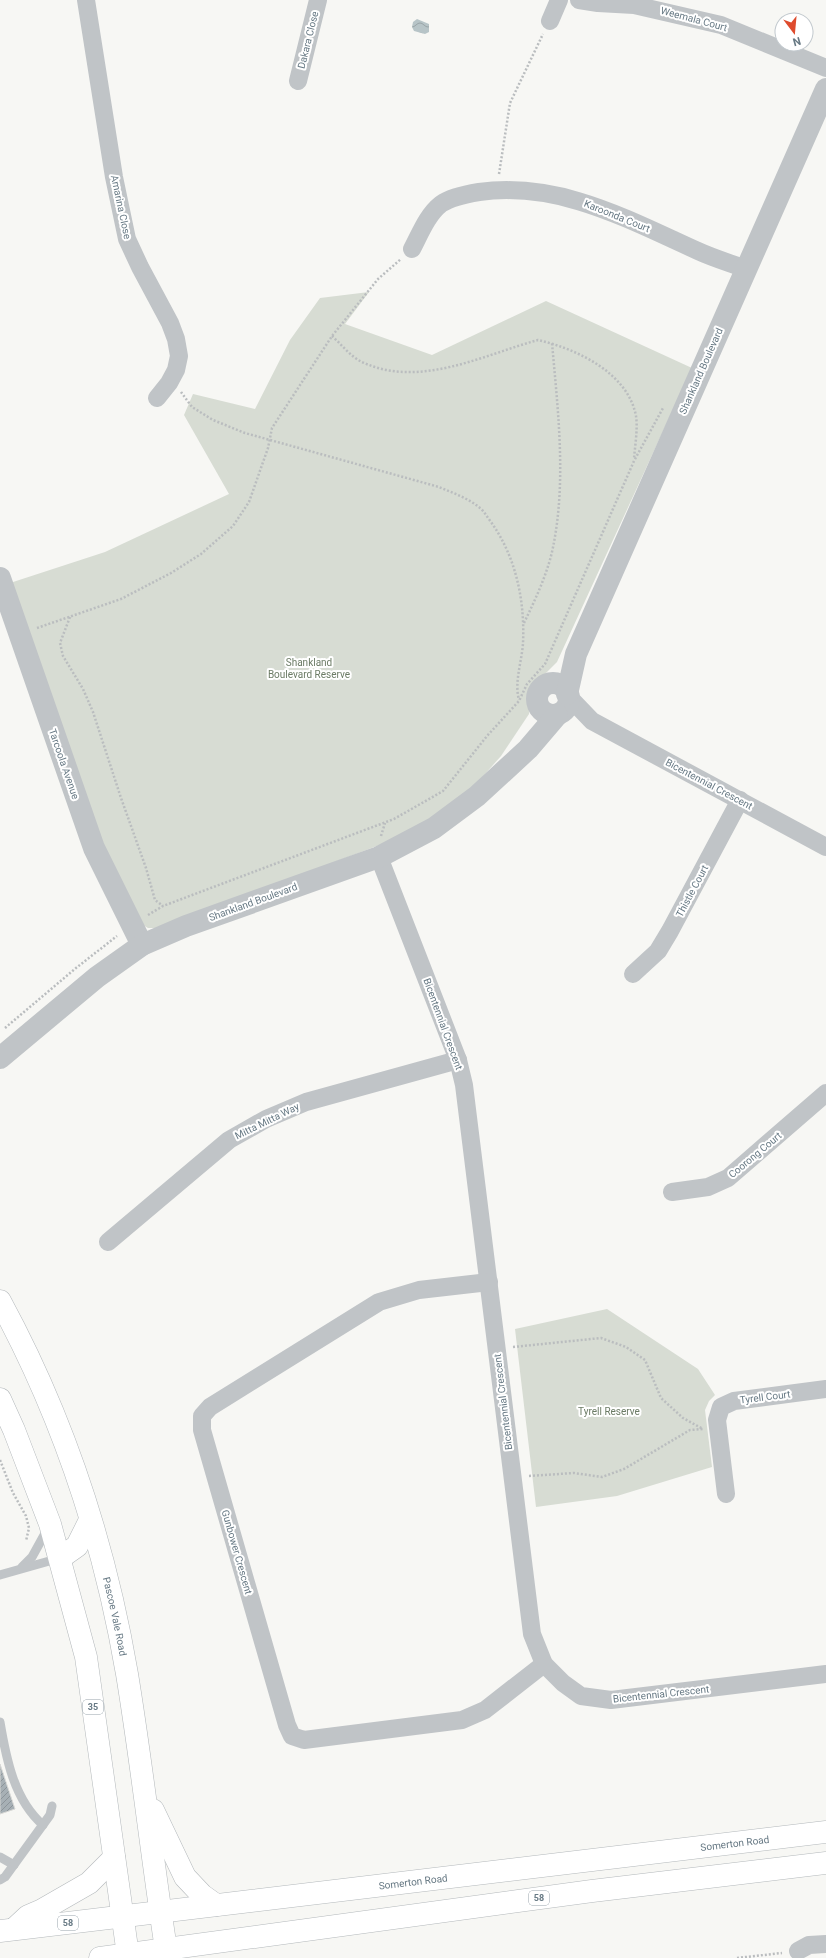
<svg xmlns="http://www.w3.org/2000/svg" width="826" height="1958" font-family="Roboto,sans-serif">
  <defs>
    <pattern id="water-waves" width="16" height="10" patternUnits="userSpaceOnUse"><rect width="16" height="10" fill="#b7c4c7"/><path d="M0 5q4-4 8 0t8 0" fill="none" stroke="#99a4a7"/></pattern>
    <pattern id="building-hatch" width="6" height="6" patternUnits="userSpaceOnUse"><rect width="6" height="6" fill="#a7b0b5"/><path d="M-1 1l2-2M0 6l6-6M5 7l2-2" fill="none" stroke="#8c9499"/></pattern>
  </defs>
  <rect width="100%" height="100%" fill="#f7f7f4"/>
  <!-- green -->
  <g fill="#d7dcd3">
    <polygon points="369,292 345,324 432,355 546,301 692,368 557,662 533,686 529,714 501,756 469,792 430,820 390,841 160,928 148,928 138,922 100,845 10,583 105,552 229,494 184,415 193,394 255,409 290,340 320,298"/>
    <polygon points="607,1309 698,1369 715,1395 709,1401 705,1410 712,1467 617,1496 536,1507 515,1329"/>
  </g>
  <!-- water -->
  <polygon fill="url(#water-waves)" points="417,19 429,24 429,32 425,34 414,31 412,27 413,22"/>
  <!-- building -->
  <polygon fill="url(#building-hatch)" stroke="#d8d8d6" points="0,1764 15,1809 0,1814"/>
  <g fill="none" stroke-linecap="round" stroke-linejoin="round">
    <defs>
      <g id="primary">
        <path id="s1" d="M0,1301C63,1417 105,1545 127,1674C142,1765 152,1858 166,1949"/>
        <polyline points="0,1399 14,1430 50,1524 86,1657 128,1955"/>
        <polyline points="60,1558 77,1546 90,1520"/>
        <polyline points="153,1810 185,1877 202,1895 216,1905"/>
        <polyline points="14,1929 28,1916 42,1910 89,1883 114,1858"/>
        <path id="s2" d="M0,1931L826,1832"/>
        <polyline points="100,1958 592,1891 826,1863"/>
      </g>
    </defs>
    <!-- primary casing -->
    <use href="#primary" stroke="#b3b8bb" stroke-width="23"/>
    <!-- path -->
    <g stroke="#babdbf" stroke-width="2.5" stroke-dasharray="2 2" stroke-linecap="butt">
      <polyline points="499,174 510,103 543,34"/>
      <path d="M332,336C341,344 351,357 362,362C419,389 483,355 538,340C577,349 628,373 636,416C638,429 635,445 634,459"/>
      <path d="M181,392L192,407L213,420L245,433L439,487C453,493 468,498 480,508C484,511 487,517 491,522C516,557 525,601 523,643C522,661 514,682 519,700"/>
      <polyline points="70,617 60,643 63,656 83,689 93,712 121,798 146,868 155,900 163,906"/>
      <path d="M524,623C535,600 546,577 552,552C567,484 558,412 552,343"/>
      <polyline points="37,628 121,599 171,573 201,554 233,526 249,502 268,448 272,428 332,336 378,279 401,259"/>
      <polyline points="381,836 385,823"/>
      <polyline points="148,915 163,906 394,819 443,791 487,736 519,701 527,684 545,664 634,461 663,408"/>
      <polyline points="5,1028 76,968 117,936"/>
      <polyline points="513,1347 601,1338 626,1347 645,1360 661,1398 683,1418 703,1429"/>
      <polyline points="0,1460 13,1493 26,1516 29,1528 26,1541"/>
      <polyline points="529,1476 574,1473 602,1477 624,1469 690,1430 703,1429"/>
      <polyline points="737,1958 782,1953"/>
    </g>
    <!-- service -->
    <g stroke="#c0c4c7" stroke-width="9">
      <polyline points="22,1567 32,1557 48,1528"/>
      <polyline points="0,1575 60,1558"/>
      <path d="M0,1722C6,1758 14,1800 43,1825"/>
      <polyline points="0,1857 14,1865"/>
      <polyline points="0,1880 5,1877 50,1815 52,1806"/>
    </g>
    <!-- minor -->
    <g stroke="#c0c4c7" stroke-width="18">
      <polyline points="86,0 114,177 127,239 140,267 170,323 176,339 179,356 176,370 169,383 157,398"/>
      <polyline points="579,0 598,3 634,5 721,25 826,68"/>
      <polyline points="550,21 559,0"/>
      <polyline points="298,81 318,0"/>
      <path d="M412,249C420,234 427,215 441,204C451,197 467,194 479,192C559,181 627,219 698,251C713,258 730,263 746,269"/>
      <polyline points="568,696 592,721 826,847"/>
      <polyline points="379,857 458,1060 464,1085 532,1634 544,1664 563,1683 581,1696 611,1700 826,1674"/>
      <polyline points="633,974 658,951 670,931 740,800"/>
      <polyline points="672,1192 708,1187 728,1178 826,1093"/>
      <polyline points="108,1242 229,1140 266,1119 306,1102 458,1060"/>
      <polyline points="489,1282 419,1290 379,1302 210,1407 202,1416 202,1430 287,1725 292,1736 304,1740 462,1720 485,1710 544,1664"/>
      <polyline points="726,1494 717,1420 721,1407 734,1401 826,1389"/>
      <polyline points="798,1951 809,1945 826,1944"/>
    </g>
    <!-- tertiary -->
    <g stroke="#c0c4c7" stroke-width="22">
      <polyline points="0,578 94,848 142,945"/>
      <circle cx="553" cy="699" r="16"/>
      <polyline points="567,694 576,654 826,89"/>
      <polyline points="0,1058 97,977 142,945 186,926 379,857 434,828 477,796 528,749 557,715"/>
    </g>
    <!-- primary -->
    <use href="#primary" stroke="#fff" stroke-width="22"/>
  </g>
  <g text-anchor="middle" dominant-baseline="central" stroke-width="4" stroke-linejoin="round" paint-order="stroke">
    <!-- shield labels -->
    <g fill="#fff" stroke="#95a1a9" stroke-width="1">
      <rect x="83" y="1700" width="20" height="14" rx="3"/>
      <rect x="529" y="1891" width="20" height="14" rx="3"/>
      <rect x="58" y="1916" width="20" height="14" rx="3"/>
    </g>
    <g font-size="9" font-weight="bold" fill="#677984">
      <text x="93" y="1707">35</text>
      <text x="539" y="1898">58</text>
      <text x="68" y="1923">58</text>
    </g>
    <!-- street labels -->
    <g font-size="10" fill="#677984" stroke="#fff">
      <text transform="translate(694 19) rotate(15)">Weemala Court</text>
      <text transform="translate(308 40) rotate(-76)">Dakara Close</text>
      <text transform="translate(121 207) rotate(78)">Amarina Close</text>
      <text transform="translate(617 216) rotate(22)">Karoonda Court</text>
      <text transform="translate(701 371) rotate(-66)">Shankland Boulevard</text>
      <text transform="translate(64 764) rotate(71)">Tarcoola Avenue</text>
      <text transform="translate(709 784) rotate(28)">Bicentennial Crescent</text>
      <text transform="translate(692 891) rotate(-62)">Thistle Court</text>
      <text transform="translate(253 902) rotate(-20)">Shankland Boulevard</text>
      <text transform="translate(443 1024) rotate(70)">Bicentennial Crescent</text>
      <text transform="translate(267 1121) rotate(-26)">Mitta Mitta Way</text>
      <text transform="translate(755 1155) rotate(-40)">Coorong Court</text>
      <text transform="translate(765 1397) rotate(-7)">Tyrell Court</text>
      <text transform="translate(503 1402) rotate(-97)">Bicentennial Crescent</text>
      <text transform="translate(237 1552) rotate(74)">Gunbower Crescent</text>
      <text stroke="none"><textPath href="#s1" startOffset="337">Pascoe Vale Road</textPath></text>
      <text transform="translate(661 1694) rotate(-6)">Bicentennial Crescent</text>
      <text stroke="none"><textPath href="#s2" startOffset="740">Somerton Road</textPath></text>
      <text stroke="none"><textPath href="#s2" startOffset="416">Somerton Road</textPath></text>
    </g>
    <!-- park labels -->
    <g font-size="10" fill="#6b7b65" stroke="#fff">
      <text x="309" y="662">Shankland<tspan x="309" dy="12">Boulevard Reserve</tspan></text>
      <text x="609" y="1411">Tyrell Reserve</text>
    </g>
  </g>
  <!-- north arrow -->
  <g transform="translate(794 32) rotate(164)"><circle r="19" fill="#ffffff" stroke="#c2c9ce"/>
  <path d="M0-3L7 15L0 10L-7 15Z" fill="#de4b2d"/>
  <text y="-6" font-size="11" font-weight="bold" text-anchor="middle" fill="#677984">N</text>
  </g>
</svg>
